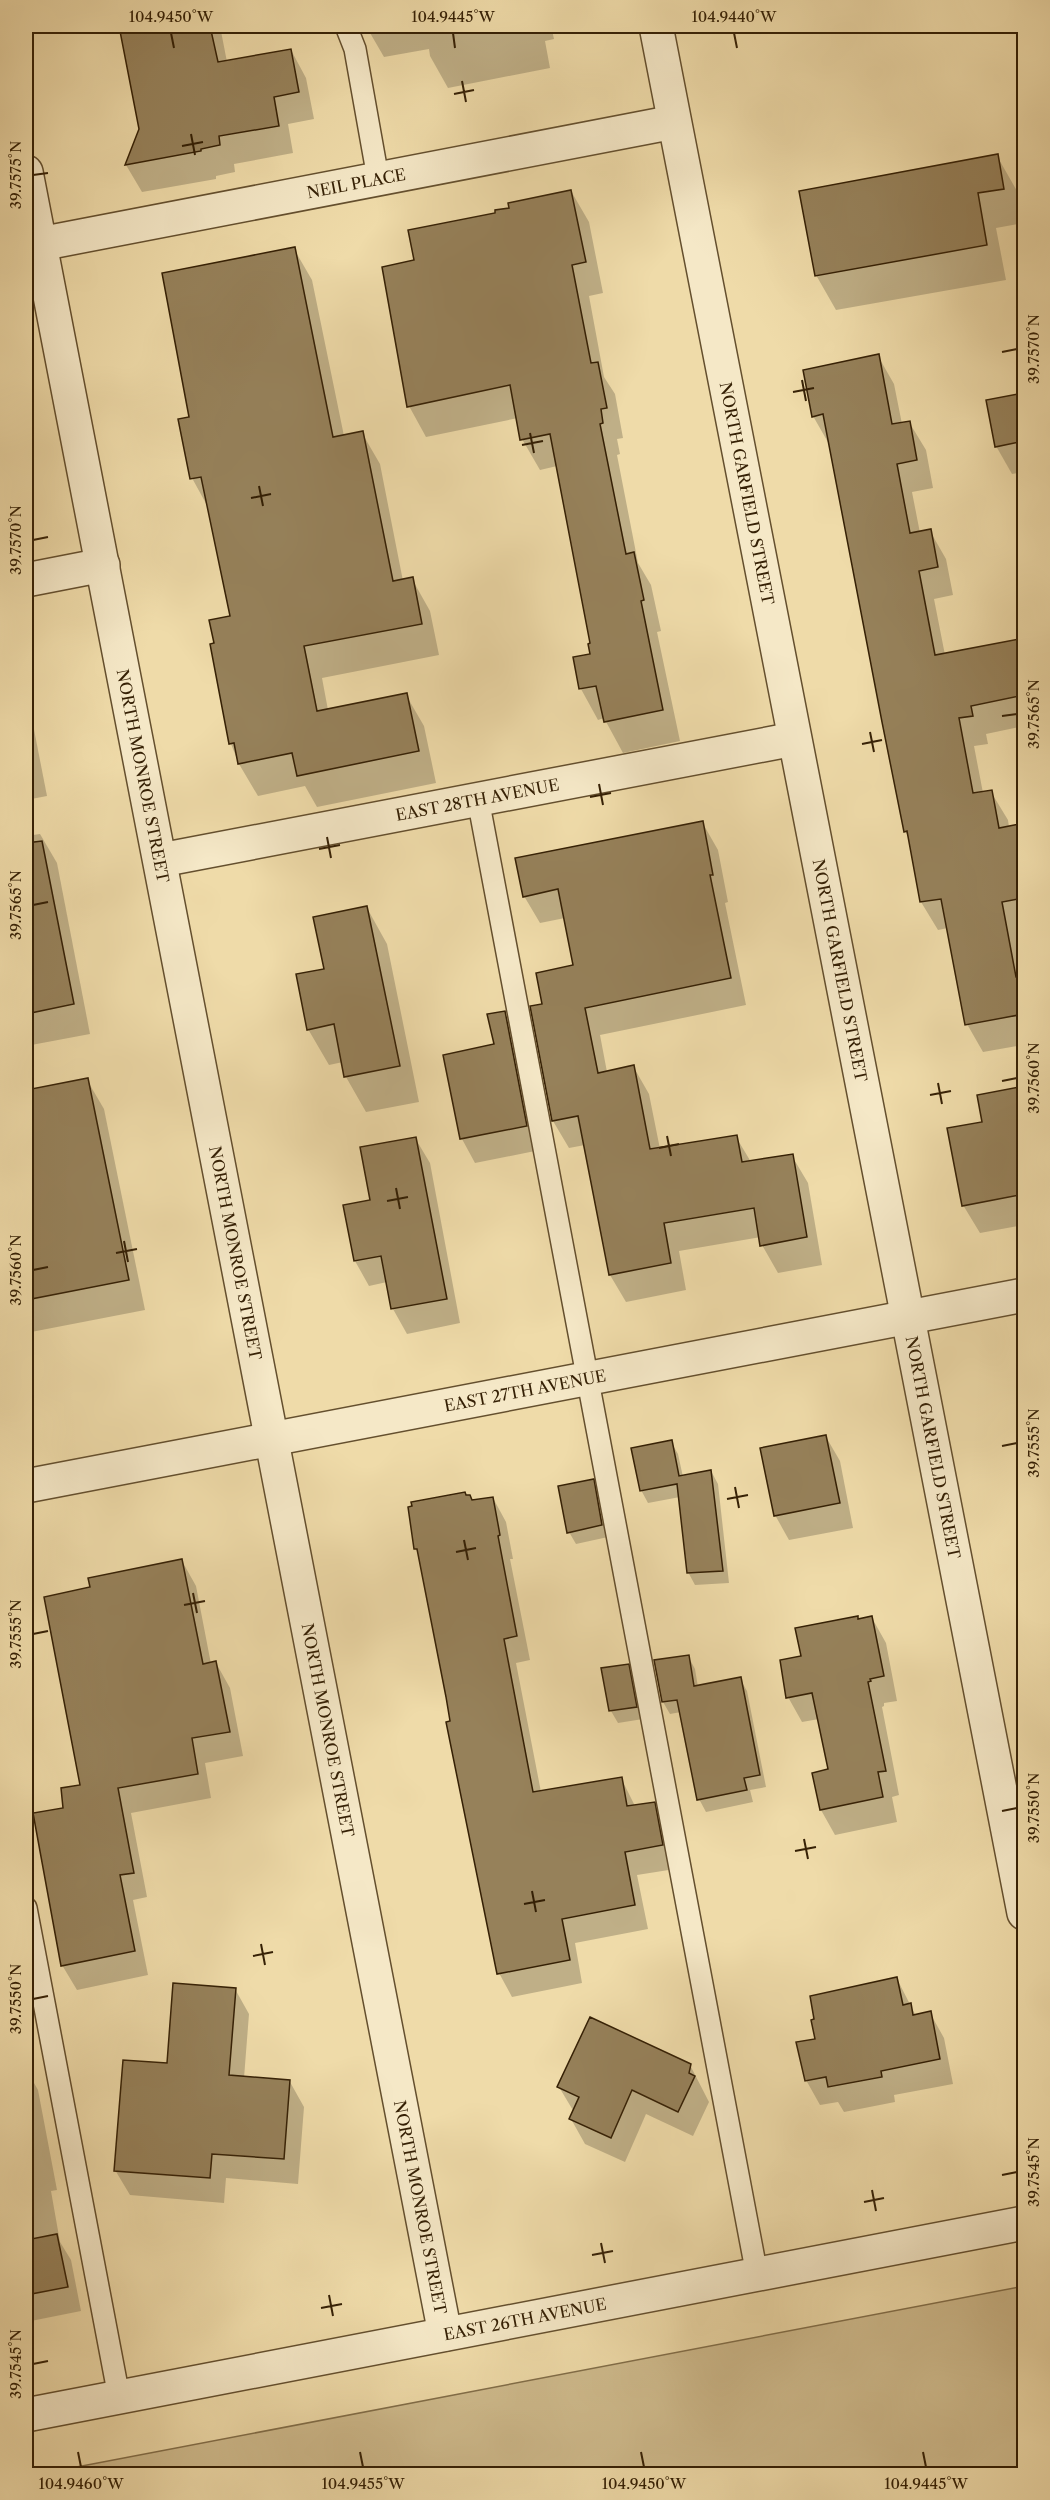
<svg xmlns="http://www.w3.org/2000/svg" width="1050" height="2500" font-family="'Libre Caslon Text',serif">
  <rect width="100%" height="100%" fill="#efdba9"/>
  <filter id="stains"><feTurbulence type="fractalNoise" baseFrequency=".00333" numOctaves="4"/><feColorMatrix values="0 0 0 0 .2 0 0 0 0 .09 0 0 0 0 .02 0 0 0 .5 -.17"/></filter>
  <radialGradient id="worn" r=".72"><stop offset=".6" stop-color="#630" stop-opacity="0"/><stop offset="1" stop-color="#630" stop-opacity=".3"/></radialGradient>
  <!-- green -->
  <polygon fill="#cfbb8d" stroke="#826e49" stroke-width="1.5" points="1024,2286 1024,2474 40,2474"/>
  <!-- shadow -->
  <g fill="#0003">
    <polygon points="120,26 220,26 227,62 291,50 306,78 314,119 288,124 293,153 234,164 235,172 216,176 216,179 142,192 126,165 140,129"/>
    <polygon points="366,26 551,26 554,39 545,41 550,68 448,88 430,56 429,49 384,57"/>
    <polygon points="997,156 1017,191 1023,223 996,228 1006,280 836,310 816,275"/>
    <polygon points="571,191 589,222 603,293 589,296 604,377 615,394 623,438 617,439 620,454 617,455 638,563 651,585 661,631 657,632 680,741 623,753 604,718 598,720 581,689 575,658 591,655 592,645 557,466 540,470 522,439 518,418 426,437 409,406 416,262 497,214"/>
    <polygon points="294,249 312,280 344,436 362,433 380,464 403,581 412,579 430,611 439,655 322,678 328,710 406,695 424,726 436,783 317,807 305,786 258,796 239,764 231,744 215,644 231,617 209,509 192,478 191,418"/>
    <polygon points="878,356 894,384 902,424 909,422 926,450 933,488 912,492 920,533 930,531 946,559 953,595 934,599 945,655 1024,639 1024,726 986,734 988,744 974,746 983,793 991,792 1008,820 1009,827 1024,824 1024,929 1017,930 1024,971 1024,1225 980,1233 963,1205 984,1123 1024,1087 1017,1046 983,1052 967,1024 948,928 938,930 921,902 910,840 905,831 829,444 813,416"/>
    <polygon points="1024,394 1024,472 1012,474 996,446 988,401"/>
    <polygon points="1024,567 1024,603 1018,568"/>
    <polygon points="26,701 30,709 47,796 26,800"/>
    <polygon points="702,822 718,850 728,902 725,903 746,1005 600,1035 607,1072 633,1066 649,1094 660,1149 736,1137 751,1162 792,1156 808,1183 822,1265 778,1273 762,1245 761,1237 679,1251 686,1290 626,1302 610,1275 585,1145 569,1148 553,1121 532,1007 544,1005 575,967 565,918 540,923 524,896"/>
    <polygon points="40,834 57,863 90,1034 26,1046 26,836"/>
    <polygon points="367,908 387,944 419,1102 366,1112 346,1077 343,1062 329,1065 308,1029 326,970"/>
    <polygon points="504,1012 518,1036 540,1150 475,1163 462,1139 495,1046"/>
    <polygon points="87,1080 104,1109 145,1310 26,1333 26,1092"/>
    <polygon points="415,1138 430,1163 460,1323 407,1334 393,1309 387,1282 369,1286 355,1261 372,1201"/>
    <polygon points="26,1380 30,1406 26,1407"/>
    <polygon points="826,1437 840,1461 853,1528 789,1540 775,1515"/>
    <polygon points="671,1442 678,1454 683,1477 711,1471 718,1484 729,1583 695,1585 688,1572 680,1497 648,1503 641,1490"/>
    <polygon points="593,1481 600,1493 608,1537 576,1544 569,1532"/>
    <polygon points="467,1497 473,1502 493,1498 506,1522 513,1559 510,1559 530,1660 516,1663 541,1792 621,1778 635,1806 654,1803 667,1827 675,1869 637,1875 648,1929 575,1943 582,1983 512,1997 499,1973 420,1557 416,1549"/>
    <polygon points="182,1561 196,1586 211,1664 216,1663 230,1688 243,1756 205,1763 211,1798 131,1813 147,1897 133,1900 148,1975 77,1990 62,1965 65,1809 82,1787 92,1589"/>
    <polygon points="872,1618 886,1643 897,1701 884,1703 884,1706 882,1707 899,1795 892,1797 897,1822 835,1835 821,1810 813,1774 830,1771 819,1719 802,1722 788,1697 802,1657 859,1620"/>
    <polygon points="688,1656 695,1669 698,1687 740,1679 747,1691 766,1787 750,1790 753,1802 706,1812 699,1799 681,1712 670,1714 663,1702"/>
    <polygon points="628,1666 635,1678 643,1719 618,1723 611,1711"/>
    <polygon points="897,1979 916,2016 930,2013 944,2038 953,2084 894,2095 895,2102 844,2112 838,2102 820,2105 806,2080 817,2040"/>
    <polygon points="235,1989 249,2014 244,2078 290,2082 304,2107 298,2184 226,2178 224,2203 130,2195 115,2170 168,2064"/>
    <polygon points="690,2065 709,2102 693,2136 646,2114 625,2162 585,2144 571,2119 574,2112 559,2087"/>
    <polygon points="26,2069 38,2090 57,2190 51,2191 60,2242 71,2260 81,2311 26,2322"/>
  </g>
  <!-- building -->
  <g fill="#96815a" stroke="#352005" stroke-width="1.5">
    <polygon points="119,26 210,26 218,62 291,49 299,92 274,97 279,126 219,136 220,145 201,149 201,151 125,165 139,129"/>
    <polygon points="998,154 1004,189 978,193 987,245 815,276 799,191"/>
    <polygon points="571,190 586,262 572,265 591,363 598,362 607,408 601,409 603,423 600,424 626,554 634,552 644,600 641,601 663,710 604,722 596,686 579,689 573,657 590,654 588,644 590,643 550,434 520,440 510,385 407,407 382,267 414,260 408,230 495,213 495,210 509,208 508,203"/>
    <polygon points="295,247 333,437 363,431 393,581 413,577 422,624 304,646 317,711 407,693 419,751 297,776 292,753 238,764 234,743 229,744 210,644 214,643 209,620 230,616 201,477 190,479 178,419 189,417 162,273"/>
    <polygon points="879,354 892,424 910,421 917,460 897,464 910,533 931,529 938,567 919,571 935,655 1024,638 1024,695 971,706 973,716 959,718 973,793 992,790 999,828 1024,823 1024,898 1002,902 1016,977 1024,976 1024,1014 965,1025 941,899 920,902 907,831 904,832 882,722 823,414 812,417 803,370"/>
    <polygon points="1024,393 1024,441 995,447 986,400"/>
    <polygon points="703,821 713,875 710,875 731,978 585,1008 598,1073 634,1065 650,1149 737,1135 742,1162 793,1154 807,1237 760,1246 754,1208 664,1223 671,1263 609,1275 578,1116 552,1121 530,1006 542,1004 536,973 573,965 558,889 523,897 515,858"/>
    <polygon points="42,841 74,1004 26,1014 26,843"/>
    <polygon points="367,906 400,1066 344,1077 334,1024 307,1030 296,974 324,969 313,917"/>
    <polygon points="505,1011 527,1126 460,1139 443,1055 494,1044 487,1014"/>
    <polygon points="88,1078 129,1280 26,1300 26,1090"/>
    <polygon points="1024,1086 1024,1194 962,1206 947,1128 982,1122 977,1095"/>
    <polygon points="416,1137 447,1299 391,1309 381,1256 354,1261 343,1205 370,1200 360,1147"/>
    <polygon points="826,1435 840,1503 774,1516 760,1448"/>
    <polygon points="672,1440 679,1476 711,1470 723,1571 687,1573 677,1484 640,1491 631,1448"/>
    <polygon points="594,1479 602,1525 567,1533 558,1486"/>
    <polygon points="465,1492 466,1495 470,1495 472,1500 493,1497 500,1535 498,1536 517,1636 504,1639 533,1792 622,1777 627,1806 655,1802 663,1845 625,1852 635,1905 562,1919 570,1960 497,1974 446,1722 450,1721 446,1697 417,1549 414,1549 408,1507 412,1506 411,1502"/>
    <polygon points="182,1559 203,1664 216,1661 230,1732 192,1738 198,1774 118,1788 134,1873 120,1875 135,1951 61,1966 33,1813 63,1808 61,1788 80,1785 44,1597 90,1587 88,1578"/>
    <polygon points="858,1616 858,1619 872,1616 884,1676 870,1679 871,1681 868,1682 886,1771 878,1772 883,1797 820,1810 812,1773 828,1769 812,1693 786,1698 780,1660 801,1656 795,1628"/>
    <polygon points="689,1655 694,1686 741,1677 760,1775 744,1778 747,1790 697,1800 677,1700 662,1702 654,1660"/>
    <polygon points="629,1664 637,1707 609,1711 601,1668"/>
    <polygon points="897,1977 903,2005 911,2003 913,2015 931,2011 940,2059 881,2071 882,2077 828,2087 826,2077 805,2081 796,2042 815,2039 811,2020 814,2019 810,1996"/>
    <polygon points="173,1983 236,1988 229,2075 290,2080 284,2159 212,2154 210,2178 114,2171 123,2060 167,2063"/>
    <polygon points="590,2017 691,2064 689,2073 695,2076 678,2112 632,2090 611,2138 569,2119 579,2097 557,2087"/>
    <polygon points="57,2234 68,2287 26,2295 26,2240"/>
  </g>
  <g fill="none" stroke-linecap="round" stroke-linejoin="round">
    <defs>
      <g id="service">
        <polyline points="346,26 355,49 378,178"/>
        <polyline points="478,799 757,2275"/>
        <polyline points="26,1908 119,2397"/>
      </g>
      <g id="minor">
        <path id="s1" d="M656,26L1024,1913"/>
        <path id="s2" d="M26,172L445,2334"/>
        <path id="s3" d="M40,244L674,122"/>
        <polyline points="26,580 103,565"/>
        <path id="s4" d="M161,860L794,739"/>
        <path id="s5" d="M26,1486L1024,1295"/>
      </g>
      <g id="tertiary">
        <path id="s6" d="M26,2415L1024,2223"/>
      </g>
    </defs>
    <!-- service casing -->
    <use href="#service" stroke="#644f2e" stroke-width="24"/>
    <!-- minor casing -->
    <use href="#minor" stroke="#644f2e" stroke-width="36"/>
    <!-- tertiary casing -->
    <use href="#tertiary" stroke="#644f2e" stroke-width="36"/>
    <!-- service -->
    <use href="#service" stroke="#f5e8c7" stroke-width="21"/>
    <!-- minor -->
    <use href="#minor" stroke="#f5e8c7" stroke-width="33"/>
    <!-- tertiary -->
    <use href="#tertiary" stroke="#f5e8c7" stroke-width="33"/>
  </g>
  <!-- ticks -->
  <path fill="none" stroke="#352005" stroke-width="2" d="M171,33L174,48M453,33L455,48M734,33L737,48M462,81L466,102M454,94L474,90M191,134L195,155M182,146L203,142M33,175L48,173M1002,352L1017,349M802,380L806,401M793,392L814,388M530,433L534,453M522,445L543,441M259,486L263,506M251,498L271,494M33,540L48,537M1002,716L1017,714M870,732L874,752M862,744L882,740M599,784L603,805M590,797L611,793M327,837L331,858M319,849L340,845M33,905L48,902M1002,1081L1017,1078M938,1083L942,1104M930,1095L951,1091M667,1136L671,1156M659,1148L679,1144M396,1188L400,1209M387,1201L408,1197M124,1241L128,1262M116,1253L137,1249M33,1270L48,1267M1002,1446L1017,1443M735,1487L739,1508M727,1499L748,1495M464,1540L468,1560M456,1552L476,1548M193,1593L197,1613M184,1605L205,1601M33,1634L48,1631M1002,1811L1017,1808M804,1839L808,1859M795,1851L816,1847M532,1891L536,1912M524,1904L545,1900M261,1944L265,1965M253,1956L273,1952M33,1999L48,1996M1002,2175L1017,2172M872,2190L876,2211M864,2202L884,2198M601,2243L605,2263M592,2255L613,2251M329,2295L333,2316M321,2308L342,2304M33,2364L48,2361M78,2452L81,2467M360,2452L363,2467M641,2452L644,2467M923,2452L926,2467"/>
  <g text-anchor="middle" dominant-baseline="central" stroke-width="5" stroke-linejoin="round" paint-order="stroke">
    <!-- street labels -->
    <g font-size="16" fill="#352005" stroke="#f5e8c7">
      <text stroke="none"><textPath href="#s3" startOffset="322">NEIL PLACE</textPath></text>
      <text stroke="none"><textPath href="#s1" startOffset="476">NORTH GARFIELD STREET</textPath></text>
      <text stroke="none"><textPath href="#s2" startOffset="615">NORTH MONROE STREET</textPath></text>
      <text stroke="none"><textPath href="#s4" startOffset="322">EAST 28TH AVENUE</textPath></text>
      <text stroke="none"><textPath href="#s1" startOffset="962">NORTH GARFIELD STREET</textPath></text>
      <text stroke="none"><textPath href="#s2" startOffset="1101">NORTH MONROE STREET</textPath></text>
      <text stroke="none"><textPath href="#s5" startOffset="508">EAST 27TH AVENUE</textPath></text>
      <text stroke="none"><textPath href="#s1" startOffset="1448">NORTH GARFIELD STREET</textPath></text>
      <text stroke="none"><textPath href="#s2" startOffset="1587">NORTH MONROE STREET</textPath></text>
      <text stroke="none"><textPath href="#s2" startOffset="2073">NORTH MONROE STREET</textPath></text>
      <text stroke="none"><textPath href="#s6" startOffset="508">EAST 26TH AVENUE</textPath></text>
    </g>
  </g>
  <!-- margin -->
  <rect width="1050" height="2500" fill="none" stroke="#efdba9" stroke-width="66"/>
  <rect x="33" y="33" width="984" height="2434" fill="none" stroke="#352005" stroke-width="2"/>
  <g font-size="15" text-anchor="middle" fill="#352005">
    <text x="171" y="22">104.9450°W</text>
    <text x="453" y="22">104.9445°W</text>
    <text x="734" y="22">104.9440°W</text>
    <text transform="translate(16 175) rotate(-90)" y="5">39.7575°N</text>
    <text transform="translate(1034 349) rotate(-90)" y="5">39.7570°N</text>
    <text transform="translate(16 540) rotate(-90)" y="5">39.7570°N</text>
    <text transform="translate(1034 714) rotate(-90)" y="5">39.7565°N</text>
    <text transform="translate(16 905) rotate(-90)" y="5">39.7565°N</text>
    <text transform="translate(1034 1078) rotate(-90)" y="5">39.7560°N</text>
    <text transform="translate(16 1270) rotate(-90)" y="5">39.7560°N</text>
    <text transform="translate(1034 1443) rotate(-90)" y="5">39.7555°N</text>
    <text transform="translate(16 1634) rotate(-90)" y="5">39.7555°N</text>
    <text transform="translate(1034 1808) rotate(-90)" y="5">39.7550°N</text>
    <text transform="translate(16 1999) rotate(-90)" y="5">39.7550°N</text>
    <text transform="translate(1034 2172) rotate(-90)" y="5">39.7545°N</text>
    <text transform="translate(16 2364) rotate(-90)" y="5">39.7545°N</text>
    <text x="81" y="2489">104.9460°W</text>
    <text x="363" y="2489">104.9455°W</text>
    <text x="644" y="2489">104.9450°W</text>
    <text x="926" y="2489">104.9445°W</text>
  </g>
  <rect width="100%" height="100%" filter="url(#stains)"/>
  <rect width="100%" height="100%" fill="url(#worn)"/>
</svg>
